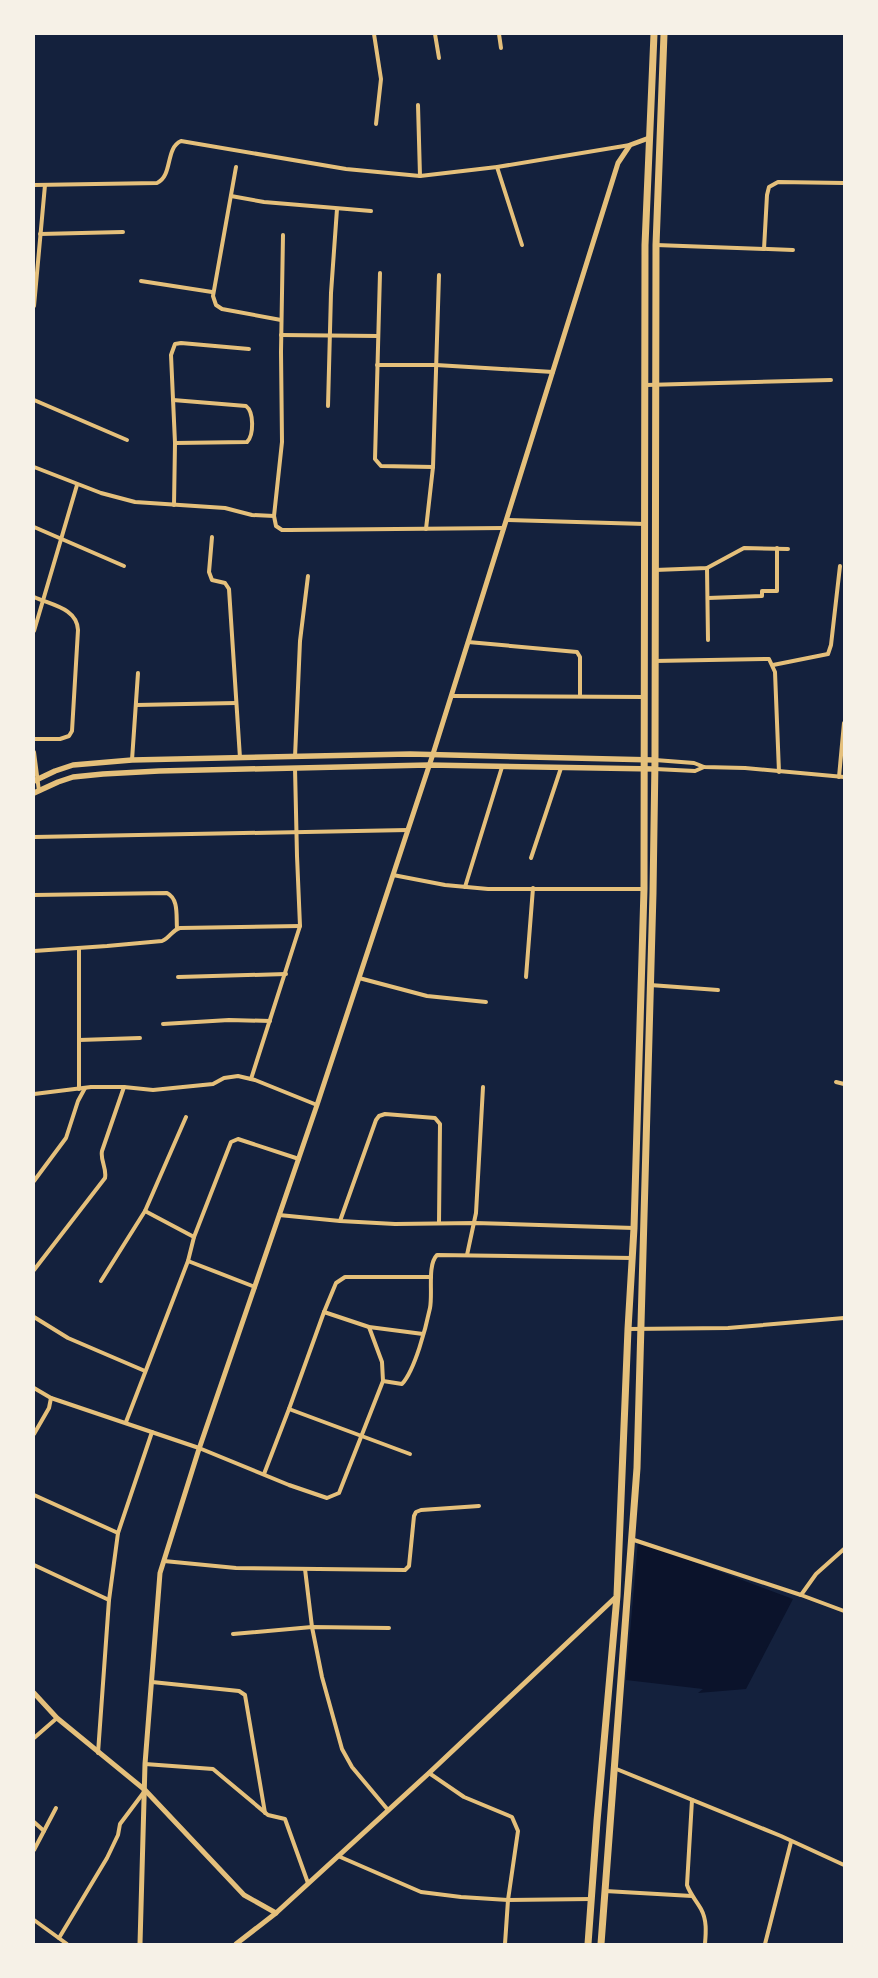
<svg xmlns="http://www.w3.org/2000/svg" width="878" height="1978" font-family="Montserrat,sans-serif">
  <rect width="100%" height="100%" fill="#14213d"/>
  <!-- water -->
  <polygon fill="#0b132b" points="638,1541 793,1599 746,1689 698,1693 703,1689 626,1680"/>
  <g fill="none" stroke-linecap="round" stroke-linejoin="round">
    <!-- minor -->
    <g stroke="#e5c07b" stroke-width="4">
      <polyline points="374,34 381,79 376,124"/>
      <polyline points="435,34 439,58"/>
      <polyline points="499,34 501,48"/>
      <polyline points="418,105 420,176"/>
      <polyline points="236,167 213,296 216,305 222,309 281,320"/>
      <polyline points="497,167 522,245"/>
      <path d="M34,185L157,183C173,176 165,148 181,141L346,169L420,176L497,167L630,145"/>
      <polyline points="231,196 264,202 371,211"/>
      <polyline points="40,234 123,232"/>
      <polyline points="283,235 281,352 282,442 274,516 276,526 282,530 289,530 504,528"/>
      <polyline points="656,245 793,250"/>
      <polyline points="764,249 767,195 769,187 778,182 844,183"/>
      <polyline points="380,273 375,459 381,466 433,467"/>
      <polyline points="141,281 212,292"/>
      <polyline points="34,306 45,185"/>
      <polyline points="281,335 378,336"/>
      <polyline points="377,365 436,365 553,372"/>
      <polyline points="646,385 831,380"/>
      <polyline points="34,400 127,440"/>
      <path d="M173,400L246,406C254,412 254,435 247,442L175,443"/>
      <polyline points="328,406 331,293 337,209"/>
      <polyline points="34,467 101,493 135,502 225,508 252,515 274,516"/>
      <polyline points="174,505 175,443 171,355 175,344 181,343 249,349"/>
      <polyline points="507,520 645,524"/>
      <polyline points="34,527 124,566"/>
      <polyline points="426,529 433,467 439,275"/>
      <polyline points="212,537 209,572 212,580 225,583 229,589 240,758"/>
      <polyline points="707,568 708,640"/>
      <polyline points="655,570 707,568 744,548 788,549"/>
      <path d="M34,597C51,605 77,608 78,630L72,731L69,736L60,739H34"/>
      <polyline points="708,598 762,596 762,591 777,591 777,548"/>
      <polyline points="34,631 77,485"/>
      <polyline points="468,642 577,652 580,657 580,696"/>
      <polyline points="654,661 769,659 775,672 779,772"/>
      <polyline points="773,665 828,654 831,645 840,566"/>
      <polyline points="451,696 644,697"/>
      <polyline points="136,705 236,703"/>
      <polyline points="34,752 39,791"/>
      <polyline points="295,757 300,641 308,576"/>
      <polyline points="132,760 138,673"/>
      <polyline points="655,760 694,763 704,767 745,768 844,777"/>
      <polyline points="655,769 695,771 704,767"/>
      <polyline points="839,777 844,723"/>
      <polyline points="34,837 408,830"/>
      <polyline points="531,858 561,768"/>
      <polyline points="393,875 445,885 488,889 644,889"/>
      <polyline points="465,887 502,767"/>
      <path d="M34,895L167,893C179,899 176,916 177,928"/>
      <polyline points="79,948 79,1089"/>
      <path d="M34,951L107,946L162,941C170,938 172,930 180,928L300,926"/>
      <polyline points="178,977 286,974"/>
      <polyline points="526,977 533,888"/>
      <polyline points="359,978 427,996 486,1002"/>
      <polyline points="650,985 718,990"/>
      <polyline points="163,1024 229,1020 270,1021"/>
      <polyline points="79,1040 140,1038"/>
      <polyline points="251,1079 300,926 297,856 295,768"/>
      <polyline points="836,1082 844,1084"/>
      <polyline points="34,1094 91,1087 124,1087 153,1090 213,1084 224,1078 238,1076 255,1080 317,1105"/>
      <polyline points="34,1181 66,1138 78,1101 85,1088"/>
      <polyline points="145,1211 194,1237"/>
      <polyline points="279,1215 340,1221 395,1224 475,1223 634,1228"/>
      <polyline points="340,1221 376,1120 379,1116 385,1114 435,1118 440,1124 439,1223"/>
      <polyline points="467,1255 476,1213 483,1087"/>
      <polyline points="188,1261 255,1287"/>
      <path d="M34,1270L105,1178C107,1168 100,1160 102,1151L124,1087"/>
      <polyline points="101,1281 145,1211 186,1117"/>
      <polyline points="324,1312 369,1327 423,1334"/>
      <polyline points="34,1317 68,1338 145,1371"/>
      <polyline points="628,1329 728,1328 844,1318"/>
      <path d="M383,1381L402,1384C415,1370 426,1327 430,1308C433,1293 427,1265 437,1255L632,1258"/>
      <polyline points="34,1388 51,1398 199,1448 289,1485 327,1498 339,1493 383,1381 382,1362 369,1327"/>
      <polyline points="289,1409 410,1454"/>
      <polyline points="126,1422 188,1261 194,1237 231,1142 238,1139 299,1159"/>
      <polyline points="34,1434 49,1408 51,1398"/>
      <polyline points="264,1474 289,1409 324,1312 336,1283 345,1277 431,1277"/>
      <polyline points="34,1495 118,1533"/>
      <polyline points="631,1539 801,1595 844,1611"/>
      <polyline points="164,1561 236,1568 405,1570 409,1566 414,1516 416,1512 421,1510 479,1506"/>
      <polyline points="34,1565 109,1600"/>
      <polyline points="305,1569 312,1627 322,1677 342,1749 352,1767 388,1810"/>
      <polyline points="801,1595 816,1574 844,1549"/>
      <polyline points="233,1634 312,1627 389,1628"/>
      <polyline points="152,1682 239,1691 245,1695 265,1813"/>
      <polyline points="34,1738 57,1718"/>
      <polyline points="98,1753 109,1600 118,1533 152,1432"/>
      <polyline points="145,1764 213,1769 268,1815 285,1819 308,1883"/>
      <polyline points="614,1768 781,1836 844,1865"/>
      <polyline points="429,1773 464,1797 512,1817 518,1831 508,1900 505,1944"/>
      <path d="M692,1800L687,1885C690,1894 696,1900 701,1909C707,1920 706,1932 705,1944"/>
      <polyline points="34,1822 44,1831"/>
      <polyline points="34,1850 56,1808"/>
      <polyline points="338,1856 421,1892 461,1897 508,1900 591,1899"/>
      <polyline points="605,1891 692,1896"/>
      <polyline points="34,1920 67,1944"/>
      <polyline points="59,1938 107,1858 118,1835 120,1824 144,1792"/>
      <polyline points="765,1944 791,1842"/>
    </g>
    <!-- tertiary -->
    <g stroke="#e5c07b" stroke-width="5">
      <polyline points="34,1693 57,1718 145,1790 244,1895 276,1913"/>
      <polyline points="140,1944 145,1764 160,1573 198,1452 317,1105 433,754 618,163 630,145 649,138"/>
      <polyline points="236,1944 276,1913 429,1773 617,1596"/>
    </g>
    <!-- secondary -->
    <g stroke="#e5c07b" stroke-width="5.5">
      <polyline points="34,781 55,771 73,765 132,760 410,754 655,760"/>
      <polyline points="34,793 58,782 73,777 103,774 159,771 429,765 655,769"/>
    </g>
    <!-- trunk -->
    <g stroke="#e5c07b" stroke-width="7">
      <polyline points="588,1944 597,1821 617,1596 628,1329 634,1228 644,889 645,245 654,34"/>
      <polyline points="601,1944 637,1468 653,893 655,760 656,245 664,34"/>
    </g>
  </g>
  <!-- border -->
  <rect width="878" height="1978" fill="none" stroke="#f6f1e7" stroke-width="70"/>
</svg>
